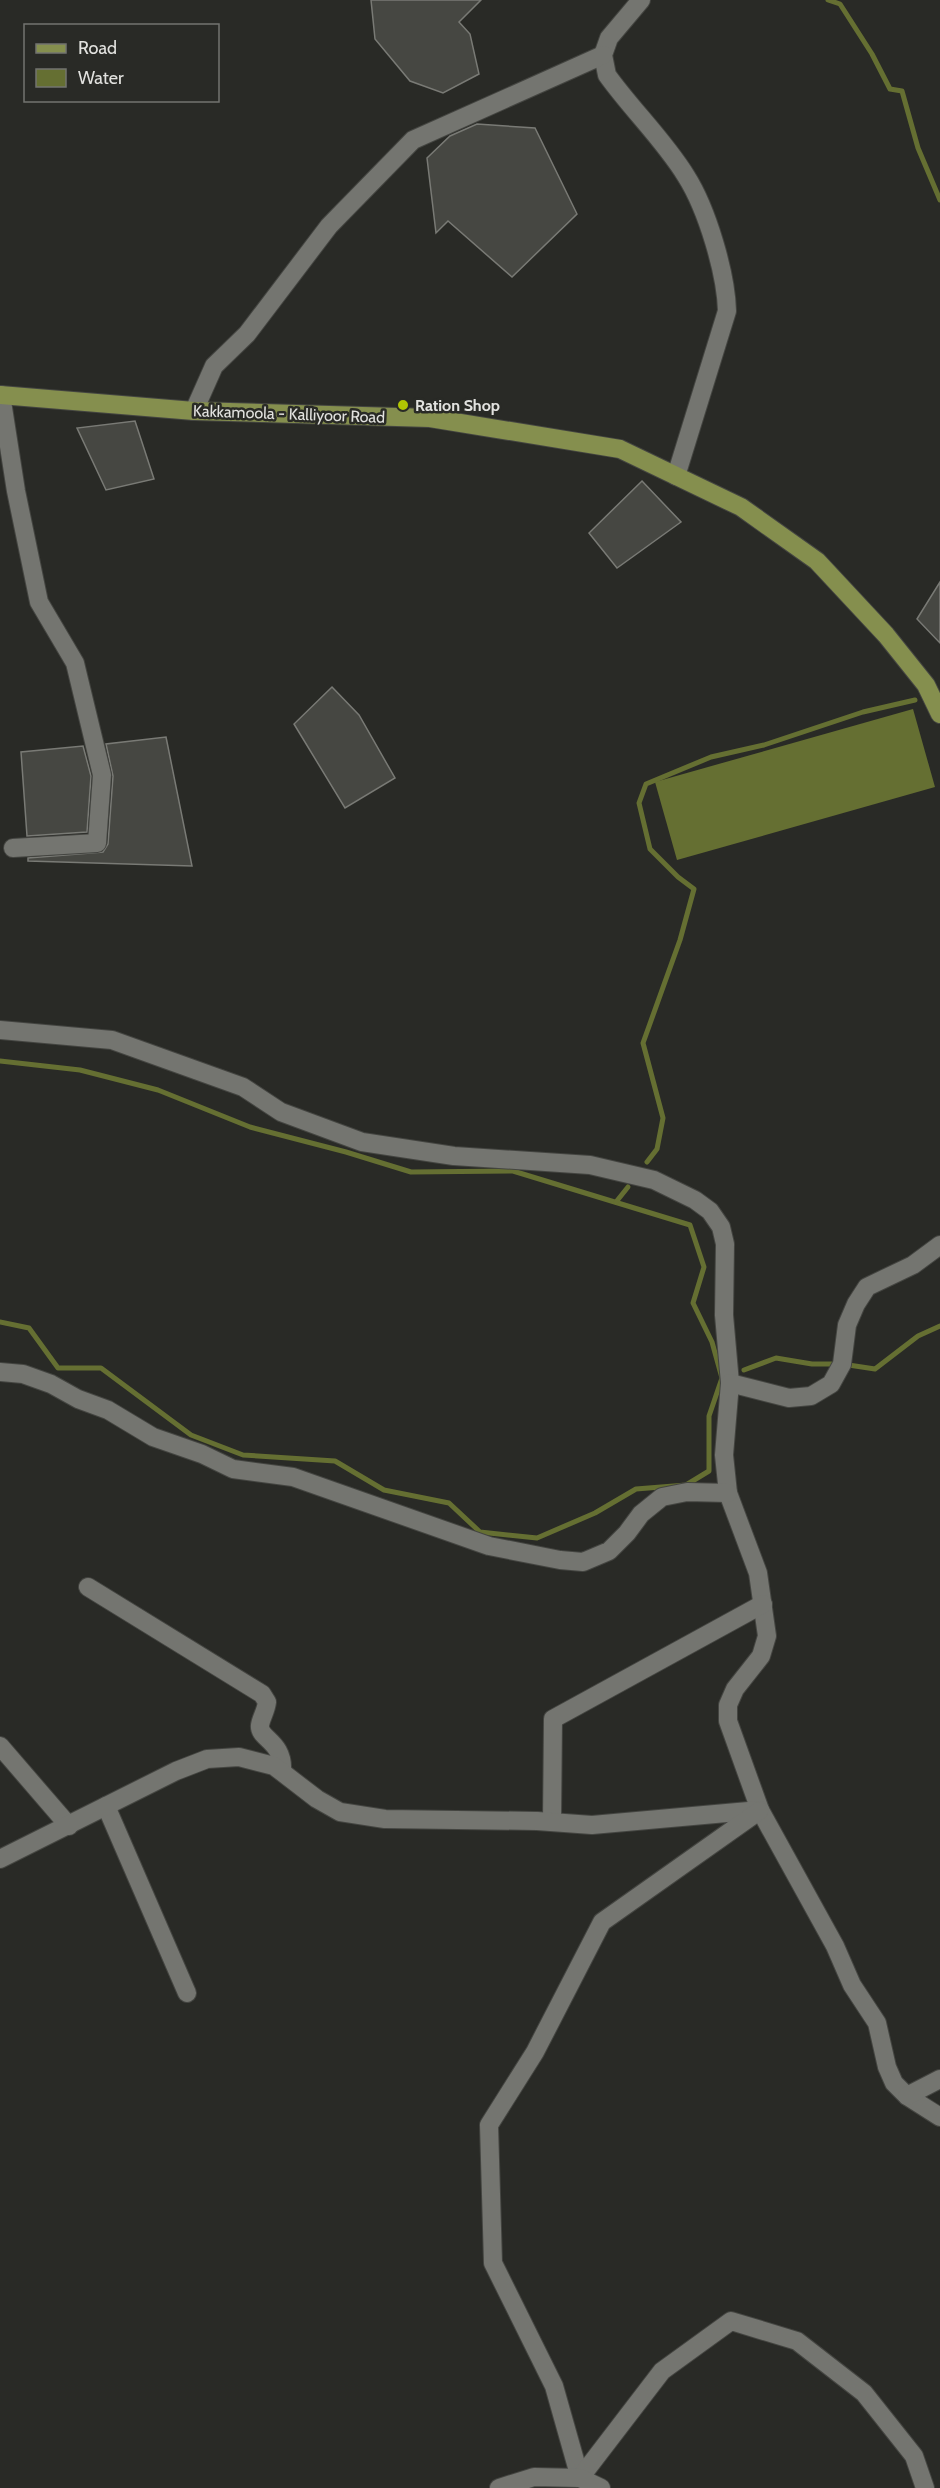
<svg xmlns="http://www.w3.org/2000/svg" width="940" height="2488" font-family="Cabin,sans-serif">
  <rect width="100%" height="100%" fill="#292a26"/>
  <!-- water -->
  <polygon fill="#656f32" points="913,709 935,787 677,860 655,782"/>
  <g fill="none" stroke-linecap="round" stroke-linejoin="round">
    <!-- stream -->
    <g stroke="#656f32" stroke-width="5">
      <polyline points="828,0 840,4 872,54 890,89 902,91 918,148 940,200"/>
      <polyline points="0,1061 80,1070 158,1090 250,1127 346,1152 411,1172 513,1171 690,1225 704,1267 693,1303 712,1342 722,1378 709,1416 709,1471 686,1485 636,1489 595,1513 537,1538 480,1532 449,1503 384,1490 335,1461 243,1455 191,1435 101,1368 58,1368 29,1328 0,1322"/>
      <polyline points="647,1162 657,1149 663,1118 643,1043 680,940 694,889 678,877 650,849 639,803 646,784 711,757 764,745 863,712 915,700"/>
      <polyline points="616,1202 628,1187"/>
      <polyline points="744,1370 776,1358 812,1364 842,1364 875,1369 918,1336 940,1326"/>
    </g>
  </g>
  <!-- building -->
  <g fill="#464742" stroke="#797a75" stroke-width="1.5">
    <polygon points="371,0 481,0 459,22 470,34 479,74 443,93 410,81 375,39"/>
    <polygon points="477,124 535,128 577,214 512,277 448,221 436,233 427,158 450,136"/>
    <polygon points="135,421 154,479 106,490 77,428"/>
    <polygon points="642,481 681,522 617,568 589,533"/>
    <polygon points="940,582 940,643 917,619"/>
    <polygon points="332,687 359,715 395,778 345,808 294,724"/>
    <polygon points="166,737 192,866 28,861 28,858 103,852 108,844 113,776 106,744"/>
    <polygon points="83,746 91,776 87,832 27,836 21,752"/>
  </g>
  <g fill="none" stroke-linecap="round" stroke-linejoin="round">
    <defs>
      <g id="minor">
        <path d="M641,0L609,38L603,55L607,75C632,110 664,140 686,176C707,209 726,273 727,311L676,476"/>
        <polyline points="1,395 16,491 39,602 75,663 102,775 97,843 13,848"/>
        <polyline points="194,411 214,366 247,334 329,226 413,140 603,55"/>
        <polyline points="0,1030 112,1040 243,1087 281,1112 362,1142 454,1156 590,1165 654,1180 695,1200 710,1211 721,1227 725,1244 724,1315 730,1383"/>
        <polyline points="940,1245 913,1265 867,1287 856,1304 847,1325 842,1364 831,1384 811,1396 789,1398 730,1383 724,1455 728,1493 758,1573 767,1636 761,1656 735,1689 728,1705 728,1721 760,1810 835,1946 852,1985 877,2023 887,2067 894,2083 907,2096 940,2117"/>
        <polyline points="0,1372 23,1374 51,1384 78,1399 108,1410 153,1437 202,1454 233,1469 293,1477 489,1546 560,1560 583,1562 609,1551 627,1533 641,1514 662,1497 687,1492 728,1493"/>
        <path d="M88,1587L262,1694L267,1702C266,1711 261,1718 260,1725C258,1739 284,1741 282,1771"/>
        <polyline points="0,1746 69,1826"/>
        <polyline points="106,1806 187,1993"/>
        <polyline points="552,1822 553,1719 763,1604"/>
        <polyline points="0,1859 176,1771 207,1759 239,1757 274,1766 317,1799 340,1812 385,1819 537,1821 592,1825 760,1810"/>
        <polyline points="907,2096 940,2079"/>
        <polyline points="580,2478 554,2386 493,2263 489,2125 535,2052 602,1922 759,1811"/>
        <polyline points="580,2478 662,2371 731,2321 797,2341 864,2393 914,2456 925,2488"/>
        <polyline points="499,2488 534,2477 580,2478 601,2488"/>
      </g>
      <polyline id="major" points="0,395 194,411 430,418 620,449 741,507 817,561 886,635 926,685 940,714"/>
    </defs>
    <!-- minor casing -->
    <use href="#minor" stroke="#444541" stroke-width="20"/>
    <!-- major casing -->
    <use href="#major" stroke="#444541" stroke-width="20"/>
    <!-- minor -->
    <use href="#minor" stroke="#747570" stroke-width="18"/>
    <!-- major -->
    <use href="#major" stroke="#858f4e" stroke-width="18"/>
  </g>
  <!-- markers -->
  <circle fill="#b0c503" stroke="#292a26" stroke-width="2" cx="403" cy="405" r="6"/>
  <g text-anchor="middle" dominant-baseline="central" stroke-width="5" stroke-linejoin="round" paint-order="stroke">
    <!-- poi labels -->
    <g font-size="16" font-weight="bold" fill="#e2e2df" stroke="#292a26" text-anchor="start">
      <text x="415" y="405">Ration Shop</text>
    </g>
    <!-- street labels -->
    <g font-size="16" fill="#e2e2df" stroke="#292a26">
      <text transform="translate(289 414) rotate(2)">Kakkamoola - Kalliyoor Road</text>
    </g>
  </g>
  <!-- legend -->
  <rect x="24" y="24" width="195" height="78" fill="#292a26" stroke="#737470" stroke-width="1.5"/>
  <rect x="36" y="44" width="30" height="9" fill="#858f4e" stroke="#737470" stroke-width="1.5"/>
  <text x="78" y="54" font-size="18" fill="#e2e2df">Road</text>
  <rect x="36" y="69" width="30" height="18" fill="#656f32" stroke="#737470" stroke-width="1.5"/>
  <text x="78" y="84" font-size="18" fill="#e2e2df">Water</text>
</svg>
